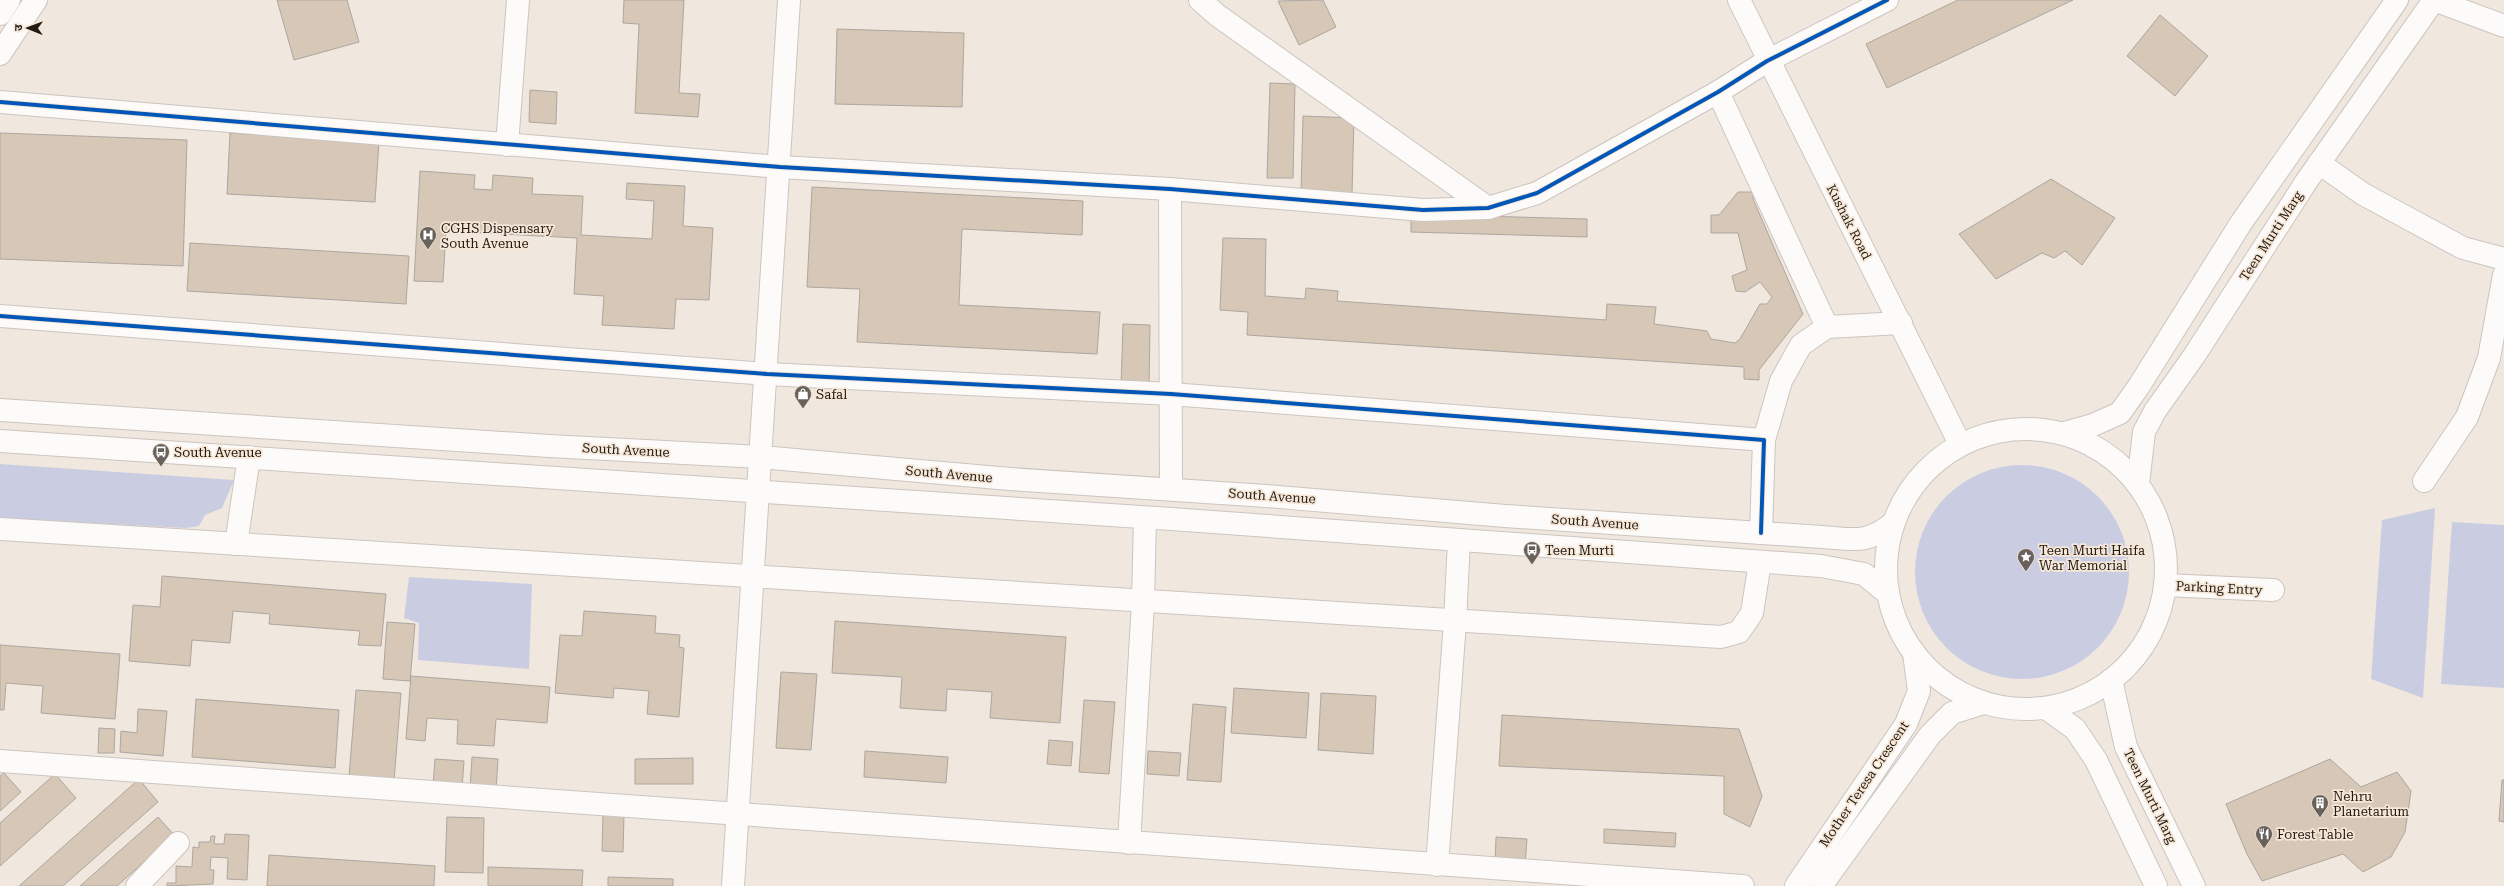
<svg xmlns="http://www.w3.org/2000/svg" width="2504" height="886" font-family="'Roboto Serif','Noto Sans Devanagari',serif">
  <rect width="100%" height="100%" fill="#f0e7de"/>
  <!-- green -->
  <g fill="#cacde2">
    <polygon points="0,464 234,480 222,508 205,515 199,526 186,528 0,518"/>
    <circle cx="2022" cy="572" r="107"/>
    <polygon points="2435,508 2423,698 2371,679 2382,520"/>
    <polygon points="2452,522 2504,525 2504,688 2441,684"/>
    <polygon points="409,577 532,584 529,669 418,660 419,623 404,618"/>
  </g>
  <!-- building -->
  <g fill="#d6c7b6" stroke="#ada7a0">
    <polygon points="277,0 347,0 359,42 294,60"/>
    <polygon points="624,0 684,0 679,93 700,94 698,117 635,113 639,24 623,23"/>
    <polygon points="1323,0 1336,27 1299,45 1278,1"/>
    <polygon points="1958,0 2073,0 1887,88 1866,44"/>
    <polygon points="2160,15 2208,56 2175,96 2127,56"/>
    <polygon points="837,29 964,33 962,107 835,104"/>
    <polygon points="1270,83 1295,84 1293,178 1267,178"/>
    <polygon points="530,90 557,92 556,124 529,122"/>
    <polygon points="1303,116 1354,118 1352,194 1301,192"/>
    <polygon points="0,133 187,140 183,266 0,259"/>
    <polygon points="230,133 379,142 375,202 227,194"/>
    <polygon points="420,171 475,175 474,189 492,190 493,175 533,178 532,194 583,196 581,235 652,239 654,201 626,199 627,183 685,186 683,226 713,228 709,300 676,299 674,329 602,325 604,296 574,294 577,238 446,231 443,282 414,281"/>
    <polygon points="2051,179 2115,218 2082,265 2065,251 2054,258 2042,253 1996,279 1959,234"/>
    <polygon points="812,187 1083,201 1082,235 962,229 959,305 1100,312 1097,354 857,342 860,289 807,287"/>
    <polygon points="1738,192 1754,192 1753,199 1803,314 1759,370 1759,380 1744,379 1744,367 1247,335 1248,312 1220,310 1223,238 1266,239 1265,296 1305,299 1306,288 1338,291 1337,301 1606,320 1607,304 1656,307 1654,324 1707,331 1711,339 1735,343 1740,339 1760,304 1767,304 1772,297 1760,282 1745,292 1736,291 1732,276 1747,270 1738,233 1711,233 1711,215 1719,215"/>
    <polygon points="1411,214 1587,219 1587,237 1411,232"/>
    <polygon points="190,243 409,256 406,304 187,291"/>
    <polygon points="1123,324 1150,325 1149,387 1121,386"/>
    <polygon points="162,576 386,594 381,646 358,645 360,631 269,624 270,614 233,611 230,643 192,640 190,666 129,661 133,605 160,607"/>
    <polygon points="584,611 656,616 655,633 680,635 679,647 684,648 679,717 647,714 649,691 614,688 613,698 555,693 560,635 582,636"/>
    <polygon points="835,621 1066,637 1060,723 990,718 992,692 947,689 946,711 900,708 902,677 832,673"/>
    <polygon points="387,622 415,624 410,681 383,679"/>
    <polygon points="0,645 120,654 115,719 41,713 43,686 6,683 4,710 0,710"/>
    <polygon points="781,672 817,674 811,750 776,748"/>
    <polygon points="411,676 550,687 547,723 496,719 494,746 457,744 458,720 427,718 425,741 406,739"/>
    <polygon points="1234,688 1309,693 1306,738 1231,733"/>
    <polygon points="356,690 401,693 394,781 349,777"/>
    <polygon points="1321,693 1376,696 1373,754 1318,750"/>
    <polygon points="196,699 339,710 335,768 192,757"/>
    <polygon points="1084,700 1115,702 1109,774 1079,772"/>
    <polygon points="1193,704 1226,707 1221,782 1187,780"/>
    <polygon points="138,709 167,711 163,756 120,752 121,731 137,733"/>
    <polygon points="1502,715 1739,729 1762,796 1750,827 1724,814 1724,776 1499,766"/>
    <polygon points="99,728 115,729 114,753 98,753"/>
    <polygon points="1049,740 1073,742 1071,766 1047,764"/>
    <polygon points="865,751 948,757 946,783 864,777"/>
    <polygon points="1148,751 1181,753 1179,776 1147,774"/>
    <polygon points="472,757 498,759 496,790 470,788"/>
    <polygon points="693,758 693,784 635,784 635,759"/>
    <polygon points="435,759 464,761 462,789 433,786"/>
    <polygon points="2330,759 2361,787 2397,772 2411,791 2405,832 2391,857 2363,872 2343,854 2262,881 2247,854 2226,804"/>
    <polygon points="4,773 21,792 0,811 0,776"/>
    <polygon points="55,774 76,798 0,866 0,823"/>
    <polygon points="139,779 158,802 63,886 19,886"/>
    <polygon points="2502,780 2504,780 2504,822 2499,821"/>
    <polygon points="603,813 624,814 623,852 602,851"/>
    <polygon points="158,817 174,835 117,886 80,886"/>
    <polygon points="447,817 484,818 483,873 445,872"/>
    <polygon points="1604,829 1676,833 1675,847 1604,843"/>
    <polygon points="225,834 249,835 247,880 227,879 228,858 211,857 210,870 214,870 213,884 167,886 167,883 176,883 176,866 192,867 193,847 199,848 199,842 210,842 211,836 215,836 214,844 224,844"/>
    <polygon points="1496,837 1527,839 1525,865 1495,863"/>
    <polygon points="269,855 435,866 434,886 267,886"/>
    <polygon points="488,867 583,870 582,886 488,886"/>
    <polygon points="608,877 673,879 673,886 608,886"/>
  </g>
  <g fill="none" stroke-linecap="round" stroke-linejoin="round">
    <defs>
      <g id="minor">
        <polyline points="1200,0 1217,15 1488,208"/>
        <polyline points="1739,0 1960,444"/>
        <polyline points="2434,0 2504,26"/>
        <polyline points="0,14 9,0"/>
        <polyline points="0,54 36,0"/>
        <polyline points="1718,92 1827,327"/>
        <polyline points="0,102 780,167 1170,189 1423,210 1488,208 1537,193 1718,92 1767,61 1887,0"/>
        <polyline points="507,145 518,0"/>
        <polyline points="2319,163 2363,194 2463,248 2504,259"/>
        <polyline points="1170,189 1171,489"/>
        <polyline points="0,316 767,374 1171,394 1764,440 1761,533"/>
        <polyline points="1764,440 1781,381 1801,345 1827,327 1901,323"/>
        <polyline points="2424,481 2467,417 2489,358 2504,275"/>
        <polyline points="0,529 1721,637 1739,632 1752,613 1760,562"/>
        <polyline points="236,544 249,457"/>
        <polyline points="0,761 1743,886"/>
        <polyline points="1129,843 1143,602 1145,518"/>
        <polyline points="1437,865 1455,622 1459,540"/>
        <polyline points="137,886 178,843"/>
        <polyline points="733,886 789,0"/>
      </g>
      <g id="major">
        <path d="M0,410L549,446L761,457L1010,479L1266,496L1505,516L1822,537C1853,539 1866,545 1893,523"/>
        <circle cx="2026" cy="569" r="140"/>
        <polyline points="2064,433 2093,425 2120,413 2139,386 2241,223 2397,0"/>
        <polyline points="0,441 1171,519 1821,566 1864,574 1887,593"/>
        <polyline points="2138,484 2144,432 2155,411 2194,356 2306,182 2434,0"/>
        <polyline points="2165,585 2273,590"/>
        <polyline points="2111,680 2126,747 2194,886"/>
        <polyline points="2046,708 2075,729 2096,760 2156,886"/>
        <polyline points="1796,886 1906,724 1919,691 1914,653"/>
        <polyline points="1821,886 1930,735 1952,713 1983,703"/>
      </g>
    </defs>
    <!-- minor casing -->
    <use href="#minor" stroke="#ccc5bf" stroke-width="24"/>
    <!-- major casing -->
    <use href="#major" stroke="#ccc5bf" stroke-width="24"/>
    <!-- minor -->
    <use href="#minor" stroke="#fdfbfa" stroke-width="22"/>
    <!-- major -->
    <use href="#major" stroke="#fdfbfa" stroke-width="22"/>
    <defs>
      <g id="cycleway">
        <polyline points="0,102 780,167 1170,189 1423,210 1488,208 1537,193 1718,92 1767,61 1887,0"/>
        <polyline points="0,316 767,374 1171,394 1764,440 1761,533"/>
      </g>
    </defs>
    <!-- cycleway casing -->
    <use href="#cycleway" stroke="#f7e7d7" stroke-width="6"/>
    <!-- cycleway -->
    <use href="#cycleway" stroke="#0057b8" stroke-width="4"/>
  </g>
  <!-- icons -->
  <defs>
    <symbol id="hospital-pin" viewBox="-11 -11 22 30"><path d="M0 17L-7.5 6A9.5 9.5 0 1 1 7.5 6Z" fill="#69625c" stroke="#f7e7d7"/><path d="M-5-5h3v3.5h4V-5h3V5h-3V1.5h-4V5h-3Z" fill="#fff"/></symbol>
    <symbol id="shop-pin" viewBox="-11 -11 22 30"><path d="M0 17L-7.5 6A9.5 9.5 0 1 1 7.5 6Z" fill="#69625c" stroke="#f7e7d7"/><path d="M-5-2.5h2.3a2.7 3.5 0 0 1 5.4 0H5L5.5 6h-11ZM-1.5-2.5h3a1.5 2.3 0 0 0-3 0Z" fill="#fff"/></symbol>
    <symbol id="bus-pin" viewBox="-11 -11 22 30"><path d="M0 17L-7.5 6A9.5 9.5 0 1 1 7.5 6Z" fill="#69625c" stroke="#f7e7d7"/><path d="M-5-6H5V4H4V6H2V4H-2V6H-4V4H-5ZM-3.5-4V0h7V-4ZM-3.5 1.2v1.5H-2V1.2ZM2 1.2v1.5H3.5V1.2Z" fill="#fff"/></symbol>
    <symbol id="sight-pin" viewBox="-11 -11 22 30"><path d="M0 17L-7.5 6A9.5 9.5 0 1 1 7.5 6Z" fill="#69625c" stroke="#f7e7d7"/><path d="M0-6L1.8-2.2L6-1.7L2.9 1.2L3.7 5.4L0 3.3L-3.7 5.4L-2.9 1.2L-6-1.7L-1.8-2.2Z" fill="#fff"/></symbol>
    <symbol id="building-pin" viewBox="-11 -11 22 30"><path d="M0 17L-7.5 6A9.5 9.5 0 1 1 7.5 6Z" fill="#69625c" stroke="#f7e7d7"/><path d="M-4-6H4V6H1V3H-1V6H-4ZM-2.5-4.3h1.7v1.8h-1.7ZM.8-4.3h1.7v1.8H.8ZM-2.5-1h1.7V.8h-1.7ZM.8-1h1.7V.8H.8Z" fill="#fff"/></symbol>
    <symbol id="restaurant-pin" viewBox="-11 -11 22 30"><path d="M0 17L-7.5 6A9.5 9.5 0 1 1 7.5 6Z" fill="#69625c" stroke="#f7e7d7"/><path d="M-5-6h1v4h1v-4h1v4h1v-4h1v5L-1.5 .5V6h-2V.5L-5-1ZM5-6V6H3V1.5H1.5Q1.5-4 5-6Z" fill="#fff"/></symbol>
  </defs>
  <g fill-rule="evenodd">
    <use href="#hospital-pin" x="418" y="225" width="20" height="27"/>
    <use href="#shop-pin" x="793" y="384" width="20" height="27"/>
    <use href="#bus-pin" x="151" y="442" width="20" height="27"/>
    <use href="#bus-pin" x="1522" y="540" width="20" height="27"/>
    <use href="#sight-pin" x="2016" y="547" width="20" height="27"/>
    <use href="#building-pin" x="2310" y="793" width="20" height="27"/>
    <use href="#restaurant-pin" x="2254" y="824" width="20" height="27"/>
  </g>
  <g text-anchor="middle" dominant-baseline="central" stroke-width="3.5" stroke-linejoin="round" paint-order="stroke">
    <!-- street labels -->
    <g font-size="13" fill="#211b16" stroke="#f7e7d7">
      <text transform="translate(1849 222) rotate(63)">Kushak Road</text>
      <text transform="translate(2271 236) rotate(-57)">Teen Murti Marg</text>
      <text transform="translate(626 450) rotate(3)">South Avenue</text>
      <text transform="translate(949 474) rotate(5)">South Avenue</text>
      <text transform="translate(1272 496) rotate(4)">South Avenue</text>
      <text transform="translate(1595 522) rotate(4)">South Avenue</text>
      <text transform="translate(2219 588) rotate(3)">Parking Entry</text>
      <text transform="translate(1864 784) rotate(-56)">Mother Teresa Crescent</text>
      <text transform="translate(2150 796) rotate(64)">Teen Murti Marg</text>
    </g>
    <!-- poi labels -->
    <g font-size="13" fill="#211b16" stroke="#f7e7d7" text-anchor="start">
      <text x="441" y="228">CGHS Dispensary<tspan x="441" dy="15">South Avenue</tspan></text>
      <text x="816" y="394">Safal</text>
      <text x="174" y="452">South Avenue</text>
      <text x="1545" y="550">Teen Murti</text>
      <text x="2039" y="550">Teen Murti Haifa<tspan x="2039" dy="15">War Memorial</tspan></text>
      <text x="2333" y="796">Nehru<tspan x="2333" dy="15">Planetarium</tspan></text>
      <text x="2277" y="834">Forest Table</text>
    </g>
  </g>
  <!-- north arrow -->
  <g transform="translate(28 28) rotate(271)" stroke="#f7e7d7" stroke-width="3" paint-order="stroke">
  <path d="M0-3L7 15L0 10L-7 15Z" fill="#211b16"/>
  <text y="-6" font-size="11" font-weight="bold" text-anchor="middle" fill="#211b16">उ</text>
  </g>
</svg>
